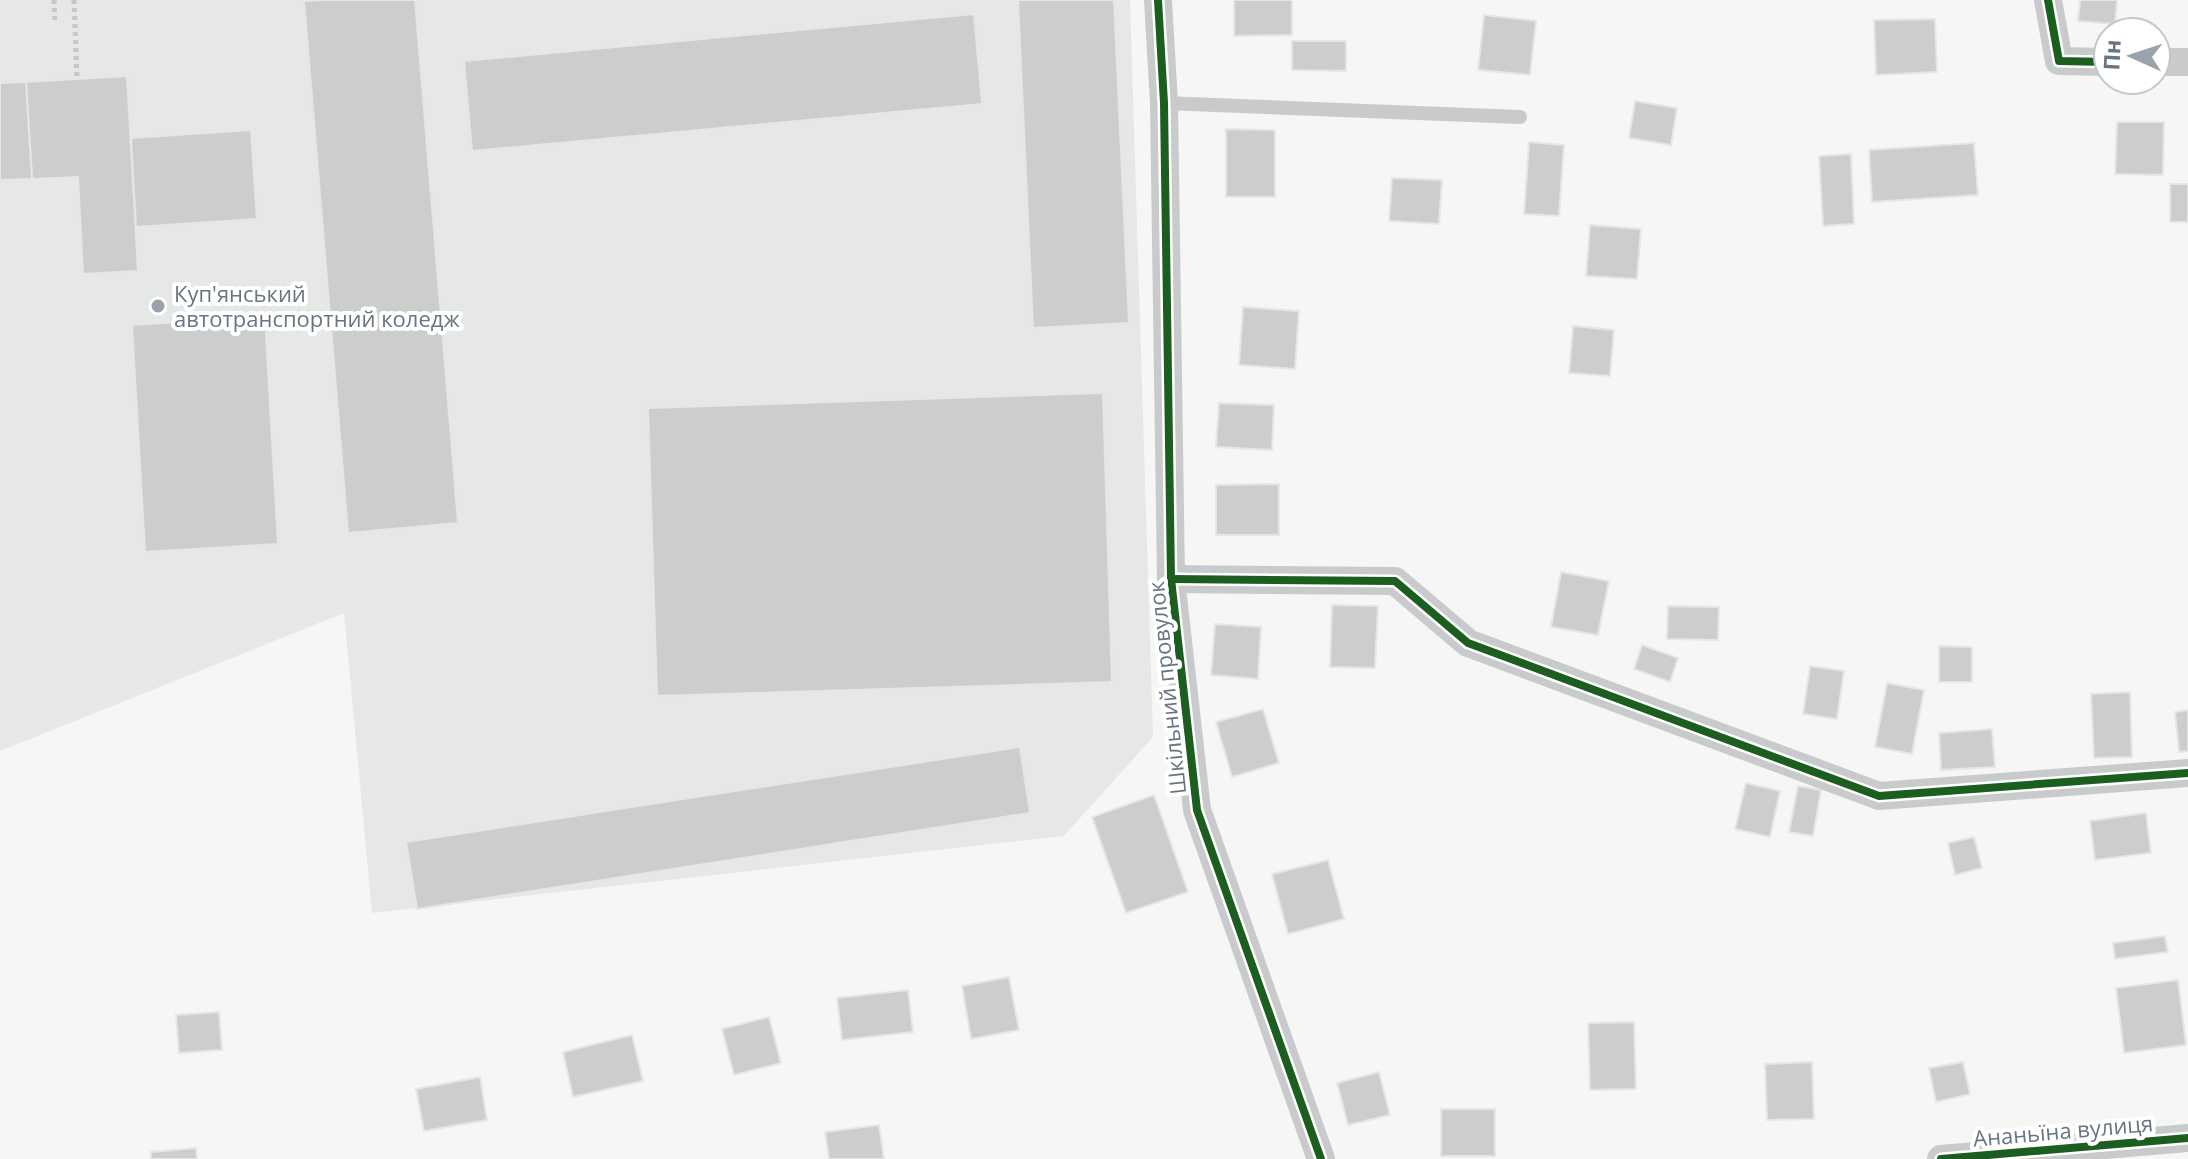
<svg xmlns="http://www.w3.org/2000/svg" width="2188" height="1159" font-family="'Open Sans',sans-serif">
  <rect width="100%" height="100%" fill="#f6f6f5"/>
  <!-- built -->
  <polygon fill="#e6e8e8" points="0,0 1130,0 1153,737 1064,836 372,913 344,613 0,751"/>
  <!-- building -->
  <g fill="#cccece" stroke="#e6e6e4" stroke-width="2">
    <polygon points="320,0 415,0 458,523 348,533 304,1"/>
    <polygon points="1018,0 1114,0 1129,323 1033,328"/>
    <polygon points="1234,0 1292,0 1292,35 1234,36"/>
    <polygon points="2080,0 2117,0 2115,24 2078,21"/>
    <polygon points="974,14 982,104 472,151 464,61"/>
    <polygon points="1484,15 1536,21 1530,75 1478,70"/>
    <polygon points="1935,19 1937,72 1876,75 1874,20"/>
    <polygon points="1292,41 1346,41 1346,71 1292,70"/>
    <polygon points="127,76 138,271 83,274 78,177 32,179 26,82"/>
    <polygon points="26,82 32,179 0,180 0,83"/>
    <polygon points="1635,101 1677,108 1671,145 1629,138"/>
    <polygon points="2117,122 2164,122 2163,175 2115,174"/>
    <polygon points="1226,129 1275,130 1275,197 1226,197"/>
    <polygon points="251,130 257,219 136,227 131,138"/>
    <polygon points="1529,142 1564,145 1559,216 1524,214"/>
    <polygon points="1974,143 1978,195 1872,202 1869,150"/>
    <polygon points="1851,154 1854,224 1823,226 1819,156"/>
    <polygon points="1392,178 1442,180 1439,224 1389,221"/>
    <rect x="2170" y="184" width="18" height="38"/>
    <polygon points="1590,225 1641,229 1637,279 1586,276"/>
    <polygon points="1243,307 1299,311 1295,369 1239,365"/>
    <polygon points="265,317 278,544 145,552 132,325"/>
    <polygon points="1573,326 1614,330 1610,376 1569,373"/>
    <polygon points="1103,393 1112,682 657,696 648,408"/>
    <polygon points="1219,403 1274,405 1272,450 1216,447"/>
    <polygon points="1279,484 1279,535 1216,535 1216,485"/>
    <polygon points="1561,572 1609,581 1598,635 1551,627"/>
    <polygon points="1332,605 1378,606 1375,668 1330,667"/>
    <polygon points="1668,606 1719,607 1718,640 1667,639"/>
    <polygon points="1215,624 1261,627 1258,679 1211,675"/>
    <polygon points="1642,645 1678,658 1670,682 1634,669"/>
    <polygon points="1939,646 1972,647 1972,682 1939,682"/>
    <polygon points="1810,666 1844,671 1837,719 1803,714"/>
    <polygon points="1887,683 1924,690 1912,754 1875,747"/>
    <polygon points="2130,692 2132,757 2094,758 2091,694"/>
    <polygon points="1263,709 1279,763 1232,777 1216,722"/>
    <polygon points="2188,710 2188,751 2179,752 2175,712"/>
    <polygon points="1992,729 1995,767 1941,770 1939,733"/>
    <polygon points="1020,747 1030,813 417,909 406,842"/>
    <polygon points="1746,783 1780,791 1770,837 1735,829"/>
    <polygon points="1798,786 1821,790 1813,836 1789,832"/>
    <polygon points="1154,795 1188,892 1126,913 1092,817"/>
    <polygon points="2146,813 2151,853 2095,860 2090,821"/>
    <polygon points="1974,837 1982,868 1955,875 1948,843"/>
    <polygon points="1328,860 1344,919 1288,934 1272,874"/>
    <polygon points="2165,936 2168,952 2115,959 2113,943"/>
    <polygon points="1009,977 1019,1030 971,1039 962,986"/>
    <polygon points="2178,980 2186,1045 2124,1053 2116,988"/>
    <polygon points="908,990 913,1032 842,1040 837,998"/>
    <polygon points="219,1012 222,1050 179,1053 176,1015"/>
    <polygon points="769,1017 781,1063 734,1075 722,1029"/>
    <polygon points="1634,1022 1636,1089 1590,1090 1588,1023"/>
    <polygon points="632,1035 643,1081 573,1097 563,1052"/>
    <polygon points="1812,1062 1814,1119 1767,1120 1765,1064"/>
    <polygon points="1963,1062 1970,1094 1936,1102 1929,1068"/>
    <polygon points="1379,1072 1390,1115 1348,1125 1337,1083"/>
    <polygon points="480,1077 487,1120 424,1131 416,1089"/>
    <rect x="1441" y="1109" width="54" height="47"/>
    <polygon points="879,1125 884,1159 829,1159 825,1132"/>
    <polygon points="196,1148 197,1159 151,1159 151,1152"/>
  </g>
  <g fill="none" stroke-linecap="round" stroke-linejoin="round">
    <!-- path -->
    <g stroke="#c6c7c8" stroke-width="5" stroke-dasharray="4 4" stroke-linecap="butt">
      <polyline points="54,0 55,24"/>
      <polyline points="74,0 77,79"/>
    </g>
    <!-- service -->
    <polyline stroke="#c9cacb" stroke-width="14" points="1164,103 1520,117"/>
    <!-- minor -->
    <g stroke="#c9cacb" stroke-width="28">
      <polyline points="1158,0 1164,103 1171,579 1197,810 1321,1159"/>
      <polyline points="2048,0 2059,61 2108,62"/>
      <polyline points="2156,62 2188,62"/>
      <polyline points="1171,579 1395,581 1468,643 1879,796 2188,773"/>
      <polyline points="1941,1159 2188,1138"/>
    </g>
    <defs>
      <g id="cycleway">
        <polyline points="1158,0 1164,103 1171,579 1197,810 1321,1159"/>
        <polyline points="2048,0 2059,61 2108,62"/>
        <polyline points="1171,579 1395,581 1468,643 1879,796 2188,773"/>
        <polyline points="1941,1159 2188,1138"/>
      </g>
    </defs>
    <!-- cycleway casing -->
    <use href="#cycleway" stroke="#fff" stroke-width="13"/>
    <!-- cycleway -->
    <use href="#cycleway" stroke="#1b5e20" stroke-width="8"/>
  </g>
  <!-- markers -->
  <circle fill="#9aa3aa" stroke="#fff" stroke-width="3" cx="158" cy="306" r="8"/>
  <g text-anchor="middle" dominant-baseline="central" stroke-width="8" stroke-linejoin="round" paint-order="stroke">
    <!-- poi labels -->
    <g font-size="22" fill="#697682" stroke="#fff" text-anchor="start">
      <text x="174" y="293">Куп'янський<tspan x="174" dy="25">автотранспортний коледж</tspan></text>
    </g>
    <!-- street labels -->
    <g font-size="22" fill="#697682" stroke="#fff">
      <text transform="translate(1166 688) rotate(-96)">Шкільний провулок</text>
      <text transform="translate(2063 1130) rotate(-5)">Ананьїна вулиця</text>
    </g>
  </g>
  <!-- north arrow -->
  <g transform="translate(2132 56) rotate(273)"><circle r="38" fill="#ffffff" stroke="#c3c8cd" stroke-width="2"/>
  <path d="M0-6L14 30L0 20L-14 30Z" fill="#9aa3aa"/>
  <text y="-12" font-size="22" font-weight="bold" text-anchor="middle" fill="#697682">Пн</text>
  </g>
</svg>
